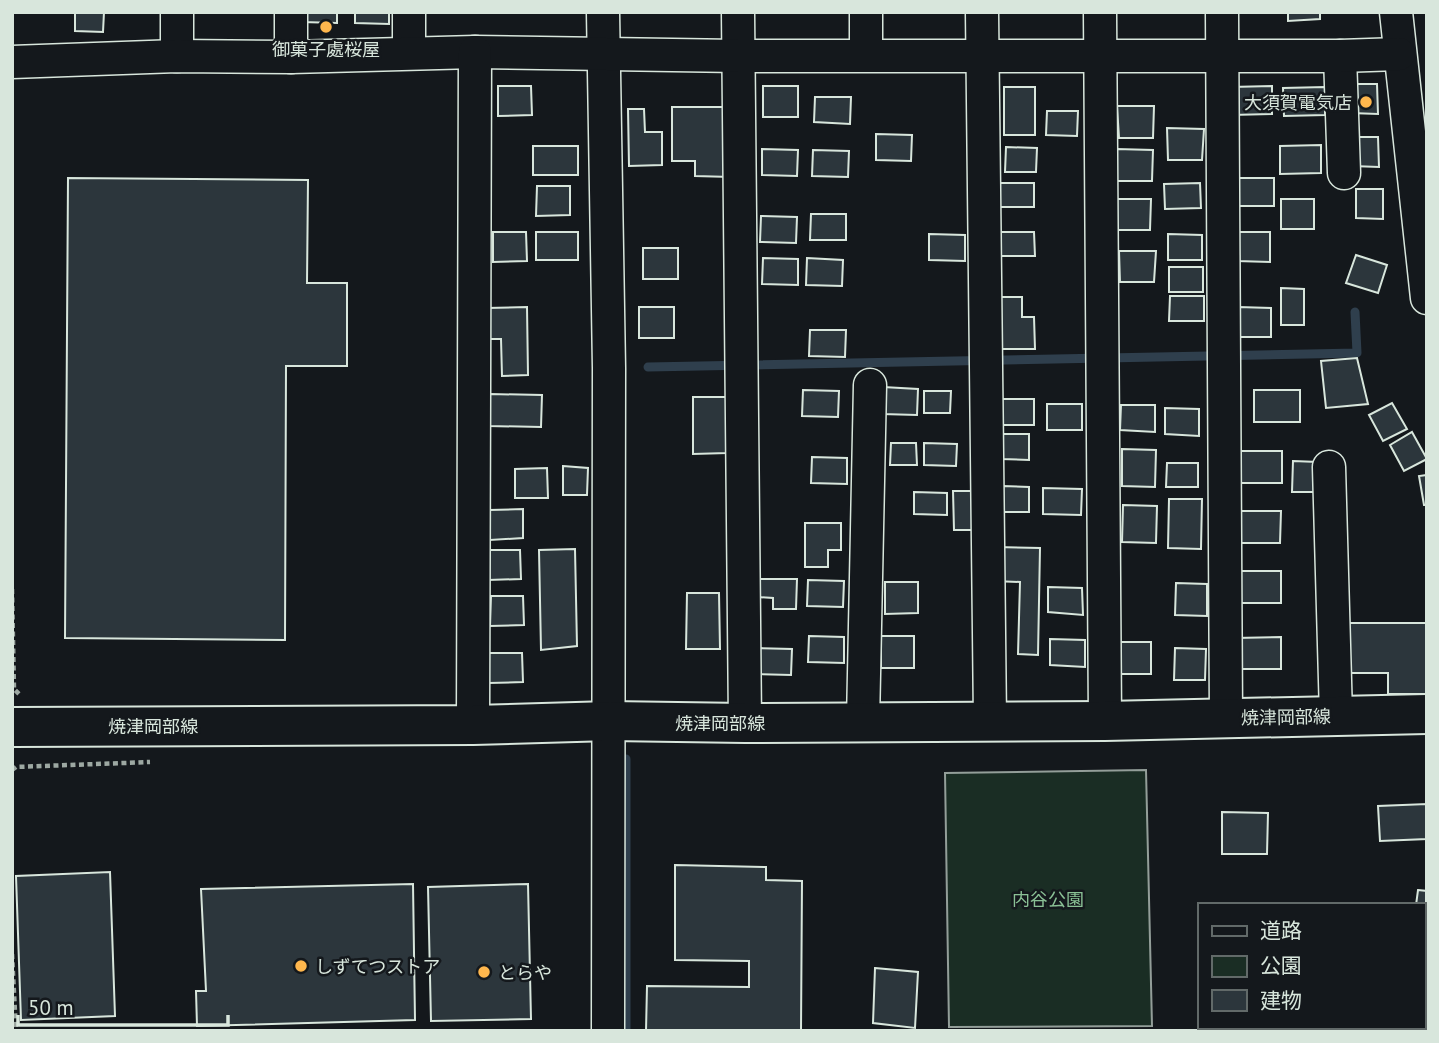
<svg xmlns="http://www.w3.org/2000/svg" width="1439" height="1043" font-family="'PT Sans','Noto Sans JP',sans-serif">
  <rect width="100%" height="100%" fill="#14181c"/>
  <!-- green -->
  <polygon fill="#1a2d24" stroke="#939e99" stroke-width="2" points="1146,770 1152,1026 949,1027 945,773"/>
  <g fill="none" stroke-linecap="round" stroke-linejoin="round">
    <!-- stream -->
    <g stroke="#2f3f4d" stroke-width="9">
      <polyline points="648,367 1357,353 1355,312"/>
      <polyline points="626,759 626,1031"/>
    </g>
  </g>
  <!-- building -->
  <g fill="#2c363c" stroke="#d8e6dc" stroke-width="2">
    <polygon points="75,12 104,12 103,32 75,31"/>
    <polygon points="302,12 337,12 337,23 302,22"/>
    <polygon points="355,12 389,12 389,24 355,23"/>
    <polygon points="1288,12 1320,12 1320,19 1288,21"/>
    <polygon points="1351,84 1377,84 1378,114 1351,113"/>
    <polygon points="498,86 531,86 532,115 498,116"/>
    <rect x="763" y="86" width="35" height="31"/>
    <polygon points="1272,86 1272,114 1231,115 1231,87"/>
    <rect x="1004" y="87" width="31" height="48"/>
    <polygon points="1325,87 1325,115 1284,116 1283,88"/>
    <polygon points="815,97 851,97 850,124 814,122"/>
    <polygon points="1117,106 1154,106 1153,138 1119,138"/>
    <polygon points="672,107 731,107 731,177 695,176 695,161 672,161"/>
    <polygon points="628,109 644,109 645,132 662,132 662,165 629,166"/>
    <polygon points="1047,111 1078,111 1077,136 1046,135"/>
    <polygon points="1167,128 1204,129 1202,160 1168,160"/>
    <polygon points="876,134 912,135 911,161 876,160"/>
    <polygon points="1352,137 1378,137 1379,167 1352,166"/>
    <polygon points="1321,145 1321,173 1280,174 1280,146"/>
    <rect x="533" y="146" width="45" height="29"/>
    <polygon points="1006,147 1037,148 1036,172 1005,172"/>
    <polygon points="762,149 798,150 797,176 762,175"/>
    <polygon points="1116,149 1153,150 1152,181 1117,181"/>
    <polygon points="813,150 849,151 848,177 812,176"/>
    <polygon points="68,178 308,180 307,283 347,283 347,366 286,366 285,640 65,638"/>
    <polygon points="1233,178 1274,178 1274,206 1234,206"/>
    <rect x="997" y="183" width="37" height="24"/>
    <polygon points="1200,183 1201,208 1165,209 1164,184"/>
    <polygon points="537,186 570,186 570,215 536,216"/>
    <polygon points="1356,189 1383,189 1383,219 1356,218"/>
    <polygon points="1114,199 1151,199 1150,230 1115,230"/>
    <rect x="1281" y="199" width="33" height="30"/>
    <polygon points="811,214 846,214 846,240 810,240"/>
    <polygon points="761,216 797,217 796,243 760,242"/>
    <polygon points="493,232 526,232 527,261 493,262"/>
    <rect x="536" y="232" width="42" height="28"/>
    <polygon points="997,232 1034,232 1035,256 997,256"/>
    <polygon points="1237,232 1270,232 1270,262 1237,261"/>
    <polygon points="929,234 965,235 965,261 929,260"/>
    <polygon points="1168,234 1202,235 1202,260 1168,260"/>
    <rect x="643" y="248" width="35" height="31"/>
    <polygon points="1119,251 1156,251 1154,282 1120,282"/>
    <polygon points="1356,255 1387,265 1378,293 1346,283"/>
    <polygon points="763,258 798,259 798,285 762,284"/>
    <polygon points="807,258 843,260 842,286 806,285"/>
    <rect x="1169" y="267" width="34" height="25"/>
    <polygon points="1281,288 1304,289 1304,325 1281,325"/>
    <polygon points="1170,296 1204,296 1204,321 1169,321"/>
    <polygon points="997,297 1022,297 1022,317 1034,317 1035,349 997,349"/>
    <polygon points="527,307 528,375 502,376 501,339 487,339 487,308"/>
    <rect x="639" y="307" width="35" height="31"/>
    <polygon points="1238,307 1271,308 1271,337 1238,337"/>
    <polygon points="810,330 846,330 845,357 809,356"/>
    <polygon points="1357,358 1368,404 1326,408 1321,361"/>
    <polygon points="883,387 918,389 917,415 882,414"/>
    <polygon points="803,390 839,391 838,417 802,416"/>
    <rect x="1254" y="390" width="46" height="32"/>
    <polygon points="924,391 951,391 950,413 924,413"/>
    <polygon points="490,394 542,395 541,427 489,426"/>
    <polygon points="693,397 726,397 727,453 693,454"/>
    <rect x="1000" y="399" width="34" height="26"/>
    <polygon points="1392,403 1407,429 1383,441 1369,415"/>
    <rect x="1047" y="404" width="35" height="26"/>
    <polygon points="1121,405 1155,405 1155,432 1120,430"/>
    <polygon points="1165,408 1199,409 1199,436 1165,434"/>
    <polygon points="1412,432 1427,459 1404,471 1390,445"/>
    <polygon points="1001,434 1029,434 1029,460 1001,459"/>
    <polygon points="891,443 916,443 917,465 890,465"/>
    <polygon points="924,443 957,444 956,466 924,465"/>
    <polygon points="1122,449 1156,450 1155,487 1122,486"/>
    <rect x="1235" y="451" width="47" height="32"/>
    <polygon points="812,457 847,458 847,484 811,483"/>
    <polygon points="1293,461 1318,462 1317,492 1292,492"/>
    <polygon points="1167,463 1198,463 1198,487 1166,487"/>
    <polygon points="563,466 588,468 587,495 563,495"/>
    <polygon points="547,468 548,498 515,498 515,469"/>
    <polygon points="1427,475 1427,505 1424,505 1419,476"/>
    <polygon points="1002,486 1029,487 1029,512 1002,512"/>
    <polygon points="1043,488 1082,489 1081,515 1043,514"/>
    <polygon points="953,491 973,491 974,530 954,530"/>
    <polygon points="914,492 947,493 947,515 914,514"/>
    <polygon points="1169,499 1202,499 1201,549 1168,548"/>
    <polygon points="1123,505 1157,506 1156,543 1122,542"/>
    <polygon points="523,509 523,538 490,540 490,510"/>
    <polygon points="1234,511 1281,511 1280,543 1234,543"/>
    <polygon points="805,523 841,523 841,550 828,550 828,567 805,567"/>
    <polygon points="995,547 1040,548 1038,655 1018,654 1020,582 994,581"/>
    <polygon points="575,549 577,646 541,650 539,550"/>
    <polygon points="488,550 520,550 521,579 488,580"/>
    <polygon points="1234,571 1281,571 1281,603 1235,603"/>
    <polygon points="758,579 797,579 796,609 773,609 773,598 758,597"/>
    <polygon points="808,580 844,581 843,607 807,606"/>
    <polygon points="885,582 918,582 918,613 885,614"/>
    <polygon points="1176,583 1207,584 1207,616 1175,615"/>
    <polygon points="1048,587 1082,588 1083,615 1048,612"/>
    <polygon points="687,593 719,593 720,649 686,649"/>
    <polygon points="491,596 523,596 524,625 490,626"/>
    <polygon points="1347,623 1427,623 1427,694 1388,694 1388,673 1347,673"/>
    <polygon points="809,636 844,637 844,663 808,662"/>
    <rect x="881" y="636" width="33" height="32"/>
    <polygon points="1281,637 1281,669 1235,669 1235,638"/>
    <polygon points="1050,639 1085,640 1085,667 1050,665"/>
    <polygon points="1120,642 1151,642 1151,674 1119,674"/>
    <polygon points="757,648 792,649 791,675 756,674"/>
    <polygon points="1175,648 1206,649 1205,680 1174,680"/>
    <polygon points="489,653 522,653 523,682 489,683"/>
    <polygon points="1427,804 1427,839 1380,841 1378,806"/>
    <polygon points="1222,812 1268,813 1267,854 1222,854"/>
    <polygon points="675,865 766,867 766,880 802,881 801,1031 646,1031 647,986 749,987 749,961 675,960"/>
    <polygon points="110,872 115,1016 21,1020 16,876"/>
    <polygon points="413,884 415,1020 197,1026 196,991 206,991 201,889"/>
    <polygon points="528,884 531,1019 431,1021 428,887"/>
    <polygon points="1418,890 1427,891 1427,950 1423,949 1423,905 1416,905"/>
    <polygon points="875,968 918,972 915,1028 873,1023"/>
  </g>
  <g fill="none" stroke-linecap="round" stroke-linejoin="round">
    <defs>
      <g id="minor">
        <polyline points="291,12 291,57"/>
        <polyline points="603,12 609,368 608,1031"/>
        <polyline points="738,12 745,723"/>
        <polyline points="866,12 866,55"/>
        <polyline points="982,12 990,721"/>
        <polyline points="1100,12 1105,721"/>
        <polyline points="1222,12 1226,718"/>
        <polyline points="1396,12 1427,298"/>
        <polyline points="409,53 409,12"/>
        <polyline points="177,56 177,12"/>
        <polyline points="1340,56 1344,173"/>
        <polyline points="12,62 177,56 291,57 475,52 738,56 1340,56 1399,54"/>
        <polyline points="1329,467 1336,716"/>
        <polyline points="863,722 870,385"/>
        <polyline points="473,725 475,52"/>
      </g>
      <polyline id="major" points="12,727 473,725 610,721 745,723 1105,721 1427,714"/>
    </defs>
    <!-- minor casing -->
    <use href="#minor" stroke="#d8e6dc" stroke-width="35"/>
    <!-- major casing -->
    <use href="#major" stroke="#d8e6dc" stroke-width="42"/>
    <!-- path -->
    <g stroke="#9da8a2" stroke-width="4.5" stroke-dasharray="5 3.5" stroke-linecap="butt">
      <polyline points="12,589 14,689 19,694"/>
      <polyline points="12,770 16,767 150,762"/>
      <polyline points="12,954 16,1031"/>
    </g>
    <!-- minor -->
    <use href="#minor" stroke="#14181c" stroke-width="32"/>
    <!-- major -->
    <use href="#major" stroke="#14181c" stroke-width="38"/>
  </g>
  <!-- markers -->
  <g fill="#ffb74d" stroke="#14181c" stroke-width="2.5">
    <circle cx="326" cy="27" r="7"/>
    <circle cx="1366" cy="102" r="7"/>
    <circle cx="301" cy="966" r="7"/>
    <circle cx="484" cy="972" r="7"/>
  </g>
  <g text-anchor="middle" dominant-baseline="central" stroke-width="5" stroke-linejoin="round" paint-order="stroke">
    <!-- poi labels -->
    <g font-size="18" fill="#d8e6dc" stroke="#14181c" text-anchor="start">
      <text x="326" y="49" text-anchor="middle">御菓子處桜屋</text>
      <text x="1352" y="102" text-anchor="end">大須賀電気店</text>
      <text x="315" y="966">しずてつストア</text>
      <text x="498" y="972">とらや</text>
    </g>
    <!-- street labels -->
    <g font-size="18" fill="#d8e6dc" stroke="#14181c">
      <text transform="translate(1286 717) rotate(-1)">焼津岡部線</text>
      <text x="720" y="723">焼津岡部線</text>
      <text x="153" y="726">焼津岡部線</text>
    </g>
    <!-- park labels -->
    <g font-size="18" fill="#8ac095" stroke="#14181c">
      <text x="1048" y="899">内谷公園</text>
    </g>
  </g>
  <!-- border -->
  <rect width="1439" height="1043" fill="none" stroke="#d8e6dc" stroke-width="28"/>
  <!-- legend -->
  <rect x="1198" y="903" width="228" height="126" fill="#14181c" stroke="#626a69" stroke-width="2"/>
  <rect x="1212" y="926" width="35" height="10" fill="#14181c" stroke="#626a69" stroke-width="2"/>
  <text x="1260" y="938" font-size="21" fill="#d8e6dc">道路</text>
  <rect x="1212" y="956" width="35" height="21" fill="#1a2d24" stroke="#626a69" stroke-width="2"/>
  <text x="1260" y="973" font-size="21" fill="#d8e6dc">公園</text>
  <rect x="1212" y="990" width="35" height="21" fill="#2c363c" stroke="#626a69" stroke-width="2"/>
  <text x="1260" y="1008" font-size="21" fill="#d8e6dc">建物</text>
  <!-- scale -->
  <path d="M18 1015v10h210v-10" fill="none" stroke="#d8e6dc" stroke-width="3.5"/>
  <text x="28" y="1015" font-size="21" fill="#d8e6dc" stroke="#14181c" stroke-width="5" paint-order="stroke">50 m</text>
</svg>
